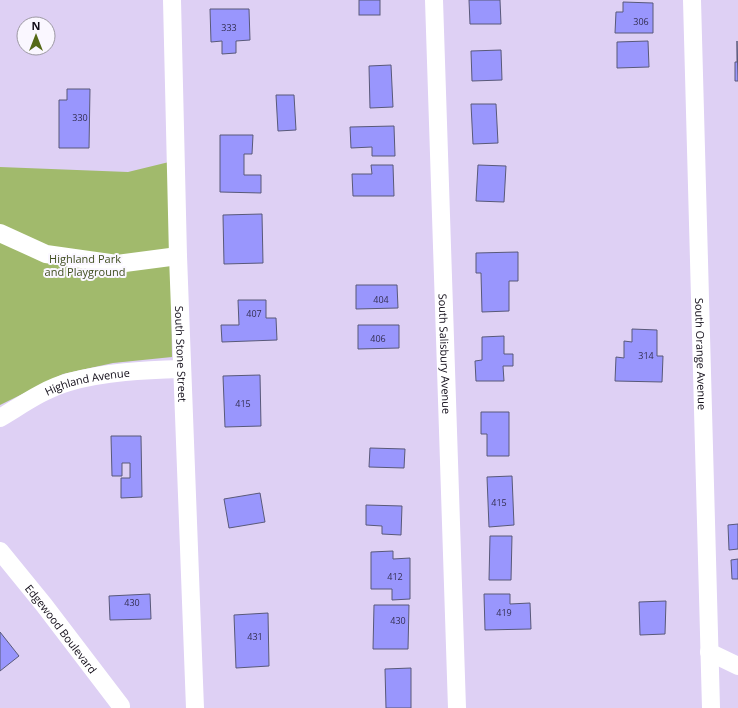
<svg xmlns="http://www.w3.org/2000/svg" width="738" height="708" font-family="'Open Sans',sans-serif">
  <rect width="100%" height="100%" fill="#ded0f4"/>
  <!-- green -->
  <polygon fill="#a1ba6c" points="169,162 172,357 113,363 63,374 0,405 0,167 128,172"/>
  <!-- building -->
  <g fill="#9996fd" stroke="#595979">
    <rect x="359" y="0" width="21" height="15"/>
    <polygon points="469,0 500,0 501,24 470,24"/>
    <polygon points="623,2 653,3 653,33 615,33 616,12 623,12"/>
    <polygon points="210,9 249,9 250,40 236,41 236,53 222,54 222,41 211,42"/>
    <polygon points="648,41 649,67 617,68 617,42"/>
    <polygon points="737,41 738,81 735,81 735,62 737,62"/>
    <polygon points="501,50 502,80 472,81 471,51"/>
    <polygon points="391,65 393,107 370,108 369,66"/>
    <polygon points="67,89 90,89 89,148 59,148 59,100 67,100"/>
    <polygon points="276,95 294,95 296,130 278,131"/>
    <polygon points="471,104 496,104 498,143 473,144"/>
    <polygon points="394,126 395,156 372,156 372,147 351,148 350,127"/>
    <polygon points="220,135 253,135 252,154 244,154 244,175 261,175 261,193 220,192"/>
    <polygon points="371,165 393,165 394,196 353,196 352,174 372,174"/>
    <polygon points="478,165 506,166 504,202 476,201"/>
    <polygon points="262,214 263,263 224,264 223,215"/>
    <polygon points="518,252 518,281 509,281 509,311 482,312 481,273 476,273 476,253"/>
    <polygon points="356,285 397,285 398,308 356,309"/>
    <polygon points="238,300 266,300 266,318 276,318 277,340 222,342 221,325 239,325"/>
    <polygon points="358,325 399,325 399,348 358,349"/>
    <polygon points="632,329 657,330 657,356 663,356 662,382 615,381 616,357 624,358 624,341 632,342"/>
    <polygon points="504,336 504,354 513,354 513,366 503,366 504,381 476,381 475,361 482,360 482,337"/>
    <polygon points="260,375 261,426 225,427 223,376"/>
    <polygon points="481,412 509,412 509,456 487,456 487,434 481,434"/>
    <polygon points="111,436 141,436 142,497 121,498 121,478 130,478 130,463 122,463 122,476 112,476"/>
    <polygon points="370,448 405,449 404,468 369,467"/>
    <polygon points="512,476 514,525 489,527 487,477"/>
    <polygon points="260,493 265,522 229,528 224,499"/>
    <polygon points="366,505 402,506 401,535 382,534 382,526 366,525"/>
    <polygon points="738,524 738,549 729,550 728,525"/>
    <polygon points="490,536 512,536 511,580 489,580"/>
    <polygon points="393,551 393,559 410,558 410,599 392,600 392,589 371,589 371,552"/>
    <polygon points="738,559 738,579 732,579 731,560"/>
    <polygon points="150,594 151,619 110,620 109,596"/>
    <polygon points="484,594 510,594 510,604 530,603 531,629 485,630"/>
    <polygon points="666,601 665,634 640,635 639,602"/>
    <polygon points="374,605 409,605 408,649 373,649"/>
    <polygon points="268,613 269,666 236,668 234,615"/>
    <polygon points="0,632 19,656 0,671"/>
    <polygon points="411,668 411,708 386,708 385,669"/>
  </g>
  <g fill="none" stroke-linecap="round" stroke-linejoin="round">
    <!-- minor -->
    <g stroke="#fff" stroke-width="18">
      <path id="s1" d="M172,0L178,256L195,708"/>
      <path id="s2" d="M434,0L457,708"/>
      <path id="s3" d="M692,0L711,708"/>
      <polyline points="0,233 46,254 117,264 178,256"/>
      <path id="s4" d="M0,418C22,405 44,389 69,382C105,372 144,370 182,369"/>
      <path id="s5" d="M0,551L44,605L121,706"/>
      <polyline points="709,652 738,666"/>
    </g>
  </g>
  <g text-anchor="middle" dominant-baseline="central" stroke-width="4" stroke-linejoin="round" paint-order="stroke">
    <!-- number labels -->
    <g font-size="9" fill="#342f52">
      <text x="641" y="21">306</text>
      <text x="229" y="27">333</text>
      <text x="80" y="117">330</text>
      <text x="381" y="299">404</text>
      <text x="254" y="313">407</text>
      <text x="378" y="338">406</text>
      <text x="646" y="355">314</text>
      <text x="243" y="403">415</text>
      <text x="499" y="502">415</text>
      <text x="395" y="576">412</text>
      <text x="132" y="602">430</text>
      <text x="504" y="612">419</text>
      <text x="398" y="620">430</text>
      <text x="255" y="636">431</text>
    </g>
    <!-- park labels -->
    <g font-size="11" fill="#414f21" stroke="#faf7ff">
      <text x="85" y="258">Highland Park<tspan x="85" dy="13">and Playground</tspan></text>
    </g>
    <!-- street labels -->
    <g font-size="11" fill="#120d19" stroke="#faf7ff">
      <text stroke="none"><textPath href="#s1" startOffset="354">South Stone Street</textPath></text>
      <text stroke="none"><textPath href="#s2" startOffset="354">South Salisbury Avenue</textPath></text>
      <text stroke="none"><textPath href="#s3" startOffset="354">South Orange Avenue</textPath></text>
      <text stroke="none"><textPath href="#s4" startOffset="96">Highland Avenue</textPath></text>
      <text stroke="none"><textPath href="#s5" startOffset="99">Edgewood Boulevard</textPath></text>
    </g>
  </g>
  <!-- north arrow -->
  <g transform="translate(36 36)"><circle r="19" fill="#faf7ff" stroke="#9d99a3"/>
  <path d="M0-3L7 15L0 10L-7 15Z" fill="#556917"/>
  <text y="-6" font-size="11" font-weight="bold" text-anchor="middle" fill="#120d19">N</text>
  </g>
</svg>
